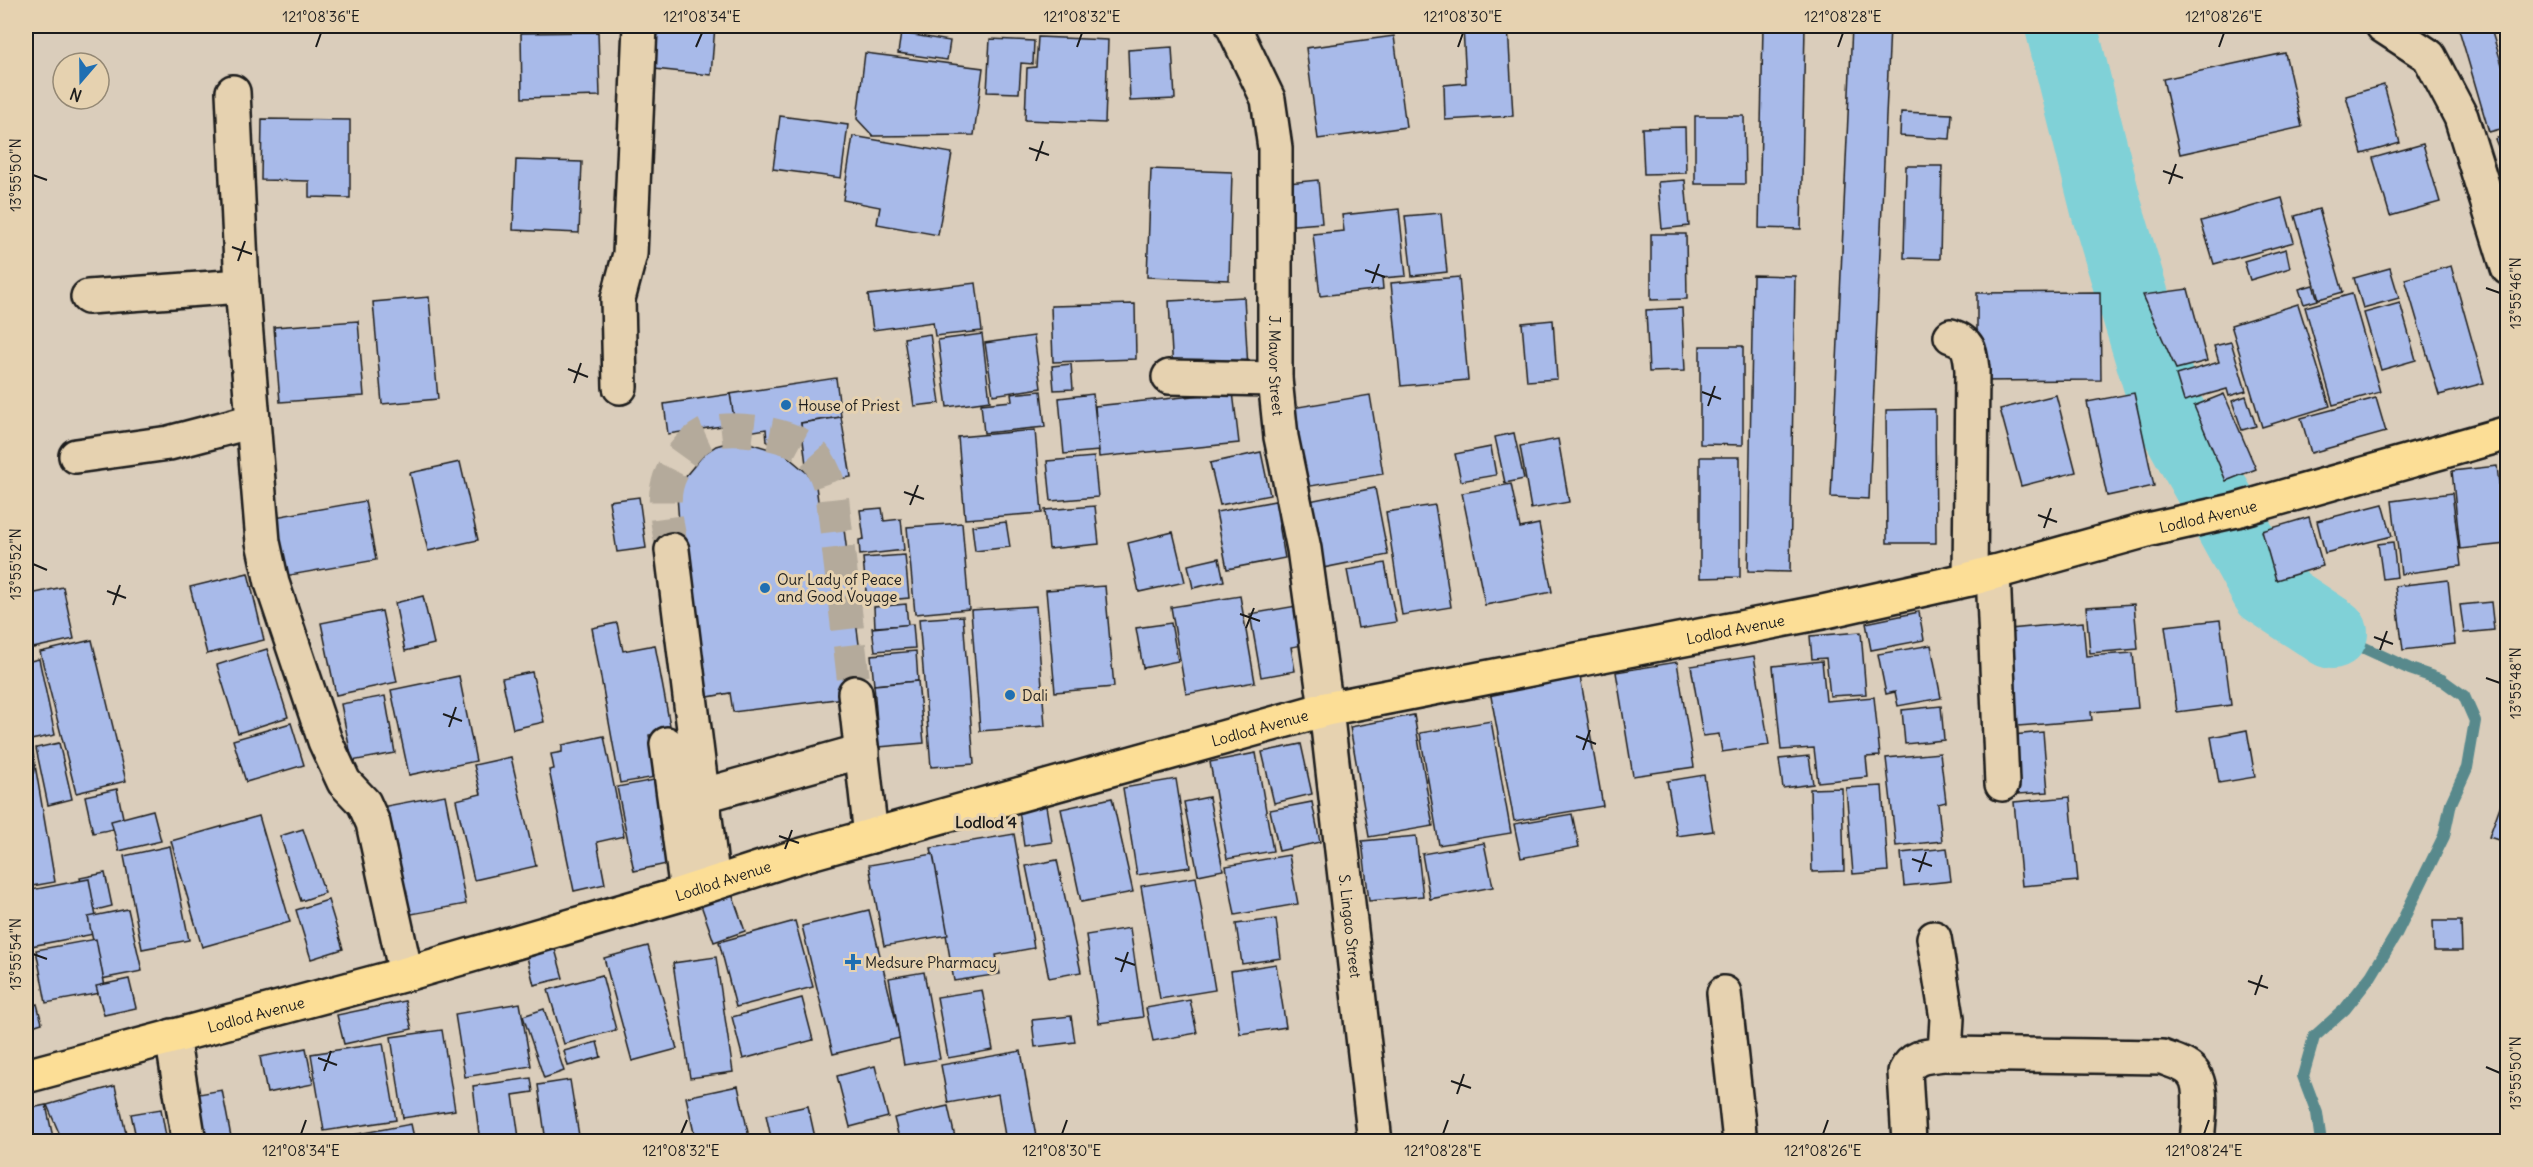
<svg xmlns="http://www.w3.org/2000/svg" width="2533" height="1167" font-family="Delius,sans-serif">
  <rect width="100%" height="100%" fill="#dacdbb"/>
  <filter id="ink" filterUnits="userSpaceOnUse"><feTurbulence type="fractalNoise" baseFrequency=".0167" numOctaves="2"/><feDisplacementMap in="SourceGraphic" scale="12" xChannelSelector="R" yChannelSelector="G"/><feConvolveMatrix kernelMatrix="1 2 1 2 8 2 1 2 1" color-interpolation-filters="sRGB"/></filter>
  <g filter="url(#ink)">
    <g fill="none" stroke-linecap="round" stroke-linejoin="round">
      <!-- stream -->
      <polyline stroke="#58898c" stroke-width="12" points="2321,1142 2317,1113 2303,1076 2314,1037 2345,1009 2371,976 2395,936 2444,836 2451,803 2467,768 2475,721 2464,696 2442,680 2410,669 2332,633"/>
      <!-- river -->
      <polyline stroke="#80d1d7" stroke-width="72" points="2061,26 2108,214 2166,407 2267,590 2332,633"/>
    </g>
    <!-- building -->
    <g fill="#a8bae9" stroke="#1c1c1c" stroke-width="1.5">
      <polygon points="649,26 715,26 711,75 645,68"/>
      <polygon points="1508,26 1513,116 1445,120 1444,85 1466,83 1463,27"/>
      <polygon points="1763,26 1805,26 1801,229 1759,228"/>
      <polygon points="1852,26 1890,26 1869,499 1831,497"/>
      <polygon points="2194,26 2241,26 2241,28 2195,32"/>
      <polygon points="2458,26 2490,26 2508,84 2508,127 2489,132"/>
      <polygon points="598,32 600,96 522,98 521,33"/>
      <polygon points="901,33 950,41 947,60 898,53"/>
      <polygon points="1394,36 1406,127 1318,139 1306,48"/>
      <polygon points="1038,37 1108,40 1105,123 1025,120 1027,68 1036,67"/>
      <polygon points="990,39 1034,41 1033,64 1021,63 1019,93 987,92"/>
      <polygon points="1172,47 1175,99 1130,101 1128,50"/>
      <polygon points="865,53 983,68 974,135 873,136 857,119"/>
      <polygon points="2285,53 2302,127 2180,154 2163,79"/>
      <polygon points="2384,85 2400,143 2362,154 2346,96"/>
      <polygon points="1901,112 1952,114 1950,139 1900,136"/>
      <polygon points="780,116 848,125 841,178 773,169"/>
      <polygon points="1695,116 1744,116 1745,184 1695,184"/>
      <polygon points="262,119 350,120 350,198 309,197 309,181 261,180"/>
      <polygon points="1685,127 1686,173 1644,174 1642,128"/>
      <polygon points="2508,134 2508,167 2506,167 2495,139"/>
      <polygon points="853,136 952,153 938,235 877,224 880,207 843,200"/>
      <polygon points="2423,144 2440,202 2390,216 2373,158"/>
      <polygon points="516,160 582,162 579,233 513,230"/>
      <polygon points="1906,166 1942,166 1940,259 1904,258"/>
      <polygon points="1151,169 1232,172 1229,280 1147,277"/>
      <polygon points="1318,180 1322,223 1282,226 1278,184"/>
      <polygon points="1685,180 1689,226 1662,229 1658,182"/>
      <polygon points="2282,198 2294,242 2214,264 2201,221"/>
      <polygon points="1399,209 1406,276 1382,278 1383,289 1320,296 1313,234 1344,231 1342,215"/>
      <polygon points="2319,209 2343,292 2319,299 2295,216"/>
      <polygon points="1441,213 1447,272 1412,276 1405,216"/>
      <polygon points="1651,234 1686,234 1687,299 1651,300"/>
      <polygon points="2286,249 2290,268 2250,280 2244,261"/>
      <polygon points="2451,266 2484,383 2439,395 2405,279"/>
      <polygon points="2390,268 2399,298 2363,308 2354,278"/>
      <polygon points="1753,275 1795,276 1790,572 1748,571"/>
      <polygon points="1459,277 1468,380 1401,386 1391,283"/>
      <polygon points="976,283 982,331 935,336 933,322 873,330 868,295"/>
      <polygon points="2313,285 2318,300 2304,304 2299,289"/>
      <polygon points="2188,289 2207,361 2176,369 2143,295"/>
      <polygon points="2100,292 2101,380 1977,381 1977,293"/>
      <polygon points="2352,294 2380,392 2333,405 2305,307"/>
      <polygon points="429,297 438,399 382,404 373,302"/>
      <polygon points="1244,297 1248,369 1173,372 1169,301"/>
      <polygon points="2400,303 2416,360 2381,370 2364,313"/>
      <polygon points="1135,304 1136,359 1053,362 1051,306"/>
      <polygon points="2298,304 2330,406 2262,427 2231,325"/>
      <polygon points="1682,308 1685,371 1649,372 1646,310"/>
      <polygon points="1553,320 1557,379 1527,381 1522,323"/>
      <polygon points="358,321 364,396 280,402 274,327"/>
      <polygon points="930,334 940,403 914,406 904,338"/>
      <polygon points="982,334 990,401 947,407 938,340"/>
      <polygon points="1034,336 1041,388 993,395 985,343"/>
      <polygon points="2231,342 2246,391 2229,396 2227,389 2184,401 2176,375 2219,362 2214,346"/>
      <polygon points="1700,346 1743,346 1743,445 1700,444"/>
      <polygon points="1071,364 1073,389 1054,390 1052,366"/>
      <polygon points="836,378 841,417 801,423 803,436 767,442 766,429 736,434 730,394"/>
      <polygon points="1041,391 1045,427 984,433 981,404 1012,401 1011,394"/>
      <polygon points="1233,392 1239,443 1099,457 1095,406"/>
      <polygon points="2134,393 2154,486 2107,496 2087,402"/>
      <polygon points="730,394 735,424 668,434 664,404"/>
      <polygon points="1093,394 1099,451 1064,454 1059,398"/>
      <polygon points="2224,394 2256,469 2226,481 2194,406"/>
      <polygon points="1370,395 1383,474 1299,488 1286,409"/>
      <polygon points="2056,395 2076,472 2021,486 2000,409"/>
      <polygon points="2246,396 2256,426 2242,430 2232,401"/>
      <polygon points="2376,398 2386,432 2311,453 2301,418"/>
      <polygon points="1935,409 1936,543 1887,543 1886,410"/>
      <polygon points="841,417 851,477 814,483 807,473 801,423"/>
      <polygon points="1035,430 1042,513 965,519 958,437"/>
      <polygon points="1514,433 1524,479 1505,483 1495,437"/>
      <polygon points="1558,439 1569,502 1531,509 1520,446"/>
      <polygon points="730,442 746,442 783,453 807,473 816,486 820,516 842,514 860,652 853,652 857,685 852,697 733,712 730,693 708,697 703,659 689,661 671,524 679,523 677,495 684,478 704,454 716,446"/>
      <polygon points="1491,447 1496,475 1461,481 1455,454"/>
      <polygon points="1261,452 1270,495 1220,505 1210,463"/>
      <polygon points="1094,457 1098,497 1051,501 1047,461"/>
      <polygon points="1700,457 1740,457 1740,577 1700,578"/>
      <polygon points="460,462 478,540 428,551 410,473"/>
      <polygon points="2497,466 2506,544 2460,549 2452,471"/>
      <polygon points="2502,473 2508,473 2508,517 2507,517"/>
      <polygon points="1511,484 1520,528 1539,524 1552,592 1485,605 1462,493"/>
      <polygon points="1375,488 1388,555 1323,568 1309,501"/>
      <polygon points="2452,493 2461,566 2401,574 2392,501"/>
      <polygon points="639,497 646,548 617,552 609,501"/>
      <polygon points="365,501 376,560 285,576 275,517"/>
      <polygon points="1275,501 1285,558 1227,569 1216,512"/>
      <polygon points="2383,504 2392,536 2325,553 2317,521"/>
      <polygon points="1435,505 1451,607 1402,615 1386,512"/>
      <polygon points="1095,506 1099,544 1049,549 1045,510"/>
      <polygon points="882,508 884,521 901,519 904,550 860,555 859,540 864,539 860,510"/>
      <polygon points="2309,517 2323,566 2276,580 2262,531"/>
      <polygon points="1006,522 1010,547 975,551 972,526"/>
      <polygon points="962,523 969,609 915,614 907,527"/>
      <polygon points="1173,532 1185,582 1139,592 1128,543"/>
      <polygon points="2393,542 2397,577 2383,579 2378,544"/>
      <polygon points="905,555 909,598 867,602 863,558"/>
      <polygon points="1219,558 1224,581 1193,588 1188,565"/>
      <polygon points="1385,563 1396,622 1358,628 1347,570"/>
      <polygon points="248,573 264,640 207,654 190,587"/>
      <polygon points="2448,580 2455,644 2403,650 2395,586"/>
      <polygon points="1105,586 1114,687 1055,692 1046,590"/>
      <polygon points="63,587 74,639 33,648 26,612 26,595"/>
      <polygon points="423,596 434,644 405,651 395,603"/>
      <polygon points="1240,596 1255,682 1186,694 1171,607"/>
      <polygon points="2491,602 2494,630 2464,633 2460,605"/>
      <polygon points="906,604 908,625 875,627 874,607"/>
      <polygon points="2134,604 2138,649 2090,653 2086,607"/>
      <polygon points="1302,605 1309,644 1291,647 1295,671 1261,677 1250,614"/>
      <polygon points="1036,606 1045,726 980,731 971,610"/>
      <polygon points="382,611 397,682 336,695 321,623"/>
      <polygon points="1919,612 1924,640 1871,650 1866,623"/>
      <polygon points="963,616 974,764 931,767 919,619"/>
      <polygon points="2220,620 2231,705 2177,712 2165,626"/>
      <polygon points="2083,622 2086,656 2133,653 2138,708 2091,712 2092,720 2018,726 2010,629"/>
      <polygon points="617,623 623,651 655,645 671,731 649,735 656,777 620,783 592,628"/>
      <polygon points="1171,623 1178,661 1143,668 1136,628"/>
      <polygon points="913,624 915,648 875,651 872,628"/>
      <polygon points="1861,632 1866,694 1830,696 1826,658 1812,659 1810,636"/>
      <polygon points="92,640 126,781 76,793 40,652"/>
      <polygon points="1931,645 1941,698 1898,706 1895,692 1886,694 1878,654"/>
      <polygon points="267,649 288,717 238,733 217,665"/>
      <polygon points="916,651 918,681 874,685 871,655"/>
      <polygon points="1754,656 1769,745 1722,752 1719,734 1703,736 1691,666"/>
      <polygon points="39,659 55,735 26,741 26,662"/>
      <polygon points="1822,661 1826,701 1874,697 1880,756 1866,757 1868,777 1818,782 1814,748 1781,750 1773,666"/>
      <polygon points="1677,662 1694,767 1633,776 1616,672"/>
      <polygon points="532,672 544,722 513,729 502,678"/>
      <polygon points="459,676 476,761 409,775 391,690"/>
      <polygon points="1580,676 1603,806 1514,821 1490,691"/>
      <polygon points="918,681 924,743 879,747 874,685"/>
      <polygon points="385,696 395,753 352,761 341,704"/>
      <polygon points="1941,706 1944,740 1905,744 1902,710"/>
      <polygon points="1414,715 1433,826 1369,837 1350,727"/>
      <polygon points="1491,721 1511,833 1439,845 1420,733"/>
      <polygon points="291,723 304,765 246,782 233,740"/>
      <polygon points="2247,730 2255,777 2219,783 2211,737"/>
      <polygon points="2043,732 2048,792 2018,794 2013,735"/>
      <polygon points="604,736 624,836 597,842 605,884 574,891 549,770 554,769 551,754 562,752 562,745"/>
      <polygon points="59,743 72,799 48,805 36,748"/>
      <polygon points="1301,744 1312,794 1274,803 1262,752"/>
      <polygon points="32,747 55,882 26,887 26,748"/>
      <polygon points="1256,753 1273,851 1227,859 1210,762"/>
      <polygon points="1940,753 1946,802 1938,804 1942,841 1896,846 1886,758"/>
      <polygon points="1809,756 1813,784 1783,788 1779,759"/>
      <polygon points="511,757 536,866 474,880 456,800 481,794 474,765"/>
      <polygon points="1704,775 1713,831 1677,836 1667,781"/>
      <polygon points="1176,779 1190,867 1137,875 1123,788"/>
      <polygon points="654,780 671,863 634,871 617,787"/>
      <polygon points="1882,786 1888,871 1853,874 1846,788"/>
      <polygon points="2507,787 2508,787 2508,843 2489,837"/>
      <polygon points="1842,788 1844,871 1812,872 1810,789"/>
      <polygon points="117,789 125,827 93,833 85,796"/>
      <polygon points="445,795 466,904 401,916 381,807"/>
      <polygon points="1209,797 1223,870 1198,875 1184,802"/>
      <polygon points="2070,797 2078,881 2022,886 2014,802"/>
      <polygon points="1112,798 1133,892 1081,902 1061,809"/>
      <polygon points="1312,802 1320,842 1279,851 1270,810"/>
      <polygon points="1046,806 1052,842 1024,846 1019,810"/>
      <polygon points="153,810 161,841 119,851 111,821"/>
      <polygon points="1572,814 1579,847 1521,858 1514,824"/>
      <polygon points="259,816 290,922 202,947 171,841"/>
      <polygon points="303,829 325,893 301,901 280,836"/>
      <polygon points="1014,834 1034,948 996,955 1000,974 954,981 931,848"/>
      <polygon points="1416,836 1423,896 1369,901 1362,841"/>
      <polygon points="1484,843 1493,887 1430,899 1422,854"/>
      <polygon points="170,846 189,940 142,949 124,856"/>
      <polygon points="1947,848 1951,881 1904,886 1901,853"/>
      <polygon points="933,854 948,935 884,946 869,865"/>
      <polygon points="1289,855 1298,904 1235,915 1226,866"/>
      <polygon points="1057,860 1081,972 1049,978 1026,866"/>
      <polygon points="105,873 112,906 88,912 80,878"/>
      <polygon points="1196,877 1215,990 1160,999 1141,886"/>
      <polygon points="89,879 99,933 31,946 26,918 26,891"/>
      <polygon points="732,894 745,931 714,942 701,905"/>
      <polygon points="328,900 343,949 311,959 296,910"/>
      <polygon points="128,909 142,971 101,979 88,917"/>
      <polygon points="869,910 900,1038 833,1054 802,926"/>
      <polygon points="1276,919 1281,958 1242,964 1236,924"/>
      <polygon points="795,921 813,987 736,1007 719,942"/>
      <polygon points="2433,921 2461,921 2462,951 2434,951"/>
      <polygon points="1130,928 1143,1017 1099,1023 1086,935"/>
      <polygon points="96,939 106,992 46,1003 36,950"/>
      <polygon points="648,946 677,1049 632,1061 604,958"/>
      <polygon points="555,949 563,978 534,985 527,957"/>
      <polygon points="716,957 733,1072 690,1078 673,963"/>
      <polygon points="26,959 32,999 26,1000"/>
      <polygon points="1276,964 1286,1027 1240,1034 1231,971"/>
      <polygon points="924,972 940,1059 904,1065 889,978"/>
      <polygon points="602,975 616,1030 564,1044 548,990"/>
      <polygon points="129,979 136,1008 104,1015 96,986"/>
      <polygon points="982,990 993,1050 948,1058 937,997"/>
      <polygon points="802,998 813,1040 743,1059 732,1017"/>
      <polygon points="1190,1000 1197,1033 1153,1041 1146,1008"/>
      <polygon points="405,1001 412,1029 344,1044 337,1015"/>
      <polygon points="520,1003 531,1066 465,1077 455,1014"/>
      <polygon points="37,1004 42,1023 26,1028 26,1007"/>
      <polygon points="544,1009 564,1071 544,1078 523,1016"/>
      <polygon points="1071,1016 1075,1042 1035,1047 1032,1020"/>
      <polygon points="442,1030 455,1110 403,1118 391,1037"/>
      <polygon points="597,1042 601,1057 568,1066 564,1051"/>
      <polygon points="383,1043 396,1120 324,1131 311,1054"/>
      <polygon points="306,1048 313,1084 267,1093 260,1057"/>
      <polygon points="1021,1051 1037,1142 1006,1142 998,1094 948,1103 941,1065"/>
      <polygon points="875,1066 888,1117 850,1127 837,1076"/>
      <polygon points="531,1078 533,1092 513,1095 519,1138 480,1142 473,1086"/>
      <polygon points="570,1080 580,1142 546,1142 538,1085"/>
      <polygon points="115,1086 128,1142 63,1142 47,1105"/>
      <polygon points="738,1086 750,1142 696,1142 686,1097"/>
      <polygon points="222,1090 232,1142 202,1142 193,1095"/>
      <polygon points="46,1105 54,1142 26,1142 26,1109"/>
      <polygon points="808,1106 816,1142 772,1142 766,1115"/>
      <polygon points="948,1106 956,1142 900,1142 894,1118"/>
      <polygon points="161,1109 167,1142 137,1142 131,1114"/>
      <polygon points="411,1124 415,1142 327,1142 326,1140"/>
    </g>
    <g fill="none" stroke-linecap="round" stroke-linejoin="round">
      <!-- minor-tunnel -->
      <path stroke="#b4aa9b" stroke-width="33" stroke-dasharray="33 16" stroke-linecap="butt" d="M672,550C669,530 662,506 667,486C671,468 687,444 704,435C726,423 790,433 809,450C822,461 827,478 832,494L855,693"/>
      <defs>
        <g id="minor">
          <path id="s1" d="M1233,26L1268,99L1275,148V379L1281,437L1304,549L1326,709L1375,1142"/>
          <polyline points="2383,26 2429,56 2461,117 2508,268"/>
          <polyline points="233,92 242,286 263,542 272,583 325,741 344,782 364,803 373,823 406,974"/>
          <polyline points="88,297 242,286"/>
          <path d="M1951,336C1970,342 1970,352 1972,370L1970,579"/>
          <polyline points="1169,377 1275,379"/>
          <polyline points="620,387 618,299 630,254 640,26"/>
          <polyline points="76,456 169,443 253,421"/>
          <polyline points="672,550 713,883"/>
          <polyline points="1993,572 2002,784"/>
          <polyline points="855,693 871,836"/>
          <polyline points="667,744 687,892"/>
          <polyline points="701,796 862,751"/>
          <polyline points="1724,993 1740,1142"/>
          <polyline points="172,1036 189,1142"/>
          <path d="M1945,1054L2162,1057C2172,1061 2185,1064 2192,1072C2205,1086 2198,1123 2197,1142"/>
          <path d="M1909,1142L1905,1072C1913,1055 1929,1056 1945,1054L1947,1018L1934,938"/>
        </g>
        <g id="major">
          <path id="s2" d="M26,1076L406,974L678,895L792,858L1326,709L1822,612L1970,579L2147,530L2237,510L2508,433"/>
        </g>
      </defs>
      <!-- minor casing -->
      <use href="#minor" stroke="#1c1c1c" stroke-width="38"/>
      <!-- major casing -->
      <use href="#major" stroke="#1c1c1c" stroke-width="38"/>
      <!-- minor -->
      <use href="#minor" stroke="#e6d2b0" stroke-width="33"/>
      <!-- major -->
      <use href="#major" stroke="#fcde96" stroke-width="33"/>
    </g>
  </g>
  <!-- ticks -->
  <path fill="none" stroke="#1c1c1c" stroke-width="2" d="M316,47L321,33M696,47L702,33M1077,47L1082,33M1458,47L1463,33M1838,47L1843,33M2219,47L2224,33M1029,148L1049,155M1036,161L1043,141M2163,171L2183,178M33,175L47,180M2169,184L2176,164M232,247L252,254M238,261L245,241M1365,270L1385,277M1372,283L1379,264M2486,288L2500,293M568,369L588,377M574,383L581,363M1702,392L1721,399M1708,406L1715,386M904,492L924,499M910,505L918,485M2038,515L2057,522M2044,528L2051,508M33,564L47,570M107,591L126,598M113,605L120,585M1240,614L1260,621M1246,628L1254,608M2374,637L2393,644M2380,650L2387,631M2486,678L2500,683M443,714L462,721M449,727L456,707M1576,736L1596,744M1583,750L1590,730M779,836L799,843M785,849L792,830M1912,859L1932,866M1919,872L1926,852M33,954L47,959M1115,958L1135,965M1121,972L1128,952M2248,981L2268,988M2255,995L2262,975M318,1058L337,1065M2486,1067L2500,1073M324,1071L331,1051M1451,1081L1471,1088M1457,1094L1464,1074M301,1134L306,1120M681,1134L687,1120M1062,1134L1067,1120M1443,1134L1448,1120M1823,1134L1828,1120M2204,1134L2209,1120"/>
  <!-- markers -->
  <g fill="#1f6fb2" stroke="#e6d2b0" stroke-width="2">
    <circle cx="786" cy="405" r="6"/>
    <circle cx="765" cy="588" r="6"/>
    <circle cx="1010" cy="695" r="6"/>
    <path d="M850 953h6v6h6v6h-6v6h-6v-6h-6v-6h6z"/>
  </g>
  <g text-anchor="middle" dominant-baseline="central" stroke-width="6" stroke-linejoin="round" paint-order="stroke">
    <!-- street labels -->
    <g font-size="15" fill="#1c1c1c" stroke="#e6d2b0">
      <text stroke="none"><textPath href="#s1" startOffset="348">J. Mavor Street</textPath></text>
      <text stroke="none"><textPath href="#s2" startOffset="2254">Lodlod Avenue</textPath></text>
      <text stroke="none"><textPath href="#s2" startOffset="1768">Lodlod Avenue</textPath></text>
      <text stroke="none"><textPath href="#s2" startOffset="1282">Lodlod Avenue</textPath></text>
      <text stroke="none"><textPath href="#s2" startOffset="724">Lodlod Avenue</textPath></text>
      <text stroke="none"><textPath href="#s1" startOffset="914">S. Lingao Street</textPath></text>
      <text stroke="none"><textPath href="#s2" startOffset="238">Lodlod Avenue</textPath></text>
    </g>
    <!-- poi labels -->
    <g font-size="15" fill="#1c1c1c" stroke="#e6d2b0" text-anchor="start">
      <text x="798" y="405">House of Priest</text>
      <text x="777" y="579">Our Lady of Peace<tspan x="777" dy="17">and Good Voyage</tspan></text>
      <text x="1022" y="695">Dali</text>
      <text x="865" y="962">Medsure Pharmacy</text>
    </g>
    <!-- neighbourhood labels -->
    <g font-size="16" font-weight="bold" fill="#1c1c1c" stroke="#e6d2b0">
      <text x="986" y="822">Lodlod 4</text>
    </g>
  </g>
  <!-- margin -->
  <rect width="2533" height="1167" fill="none" stroke="#e6d2b0" stroke-width="66"/>
  <!-- north arrow -->
  <g transform="translate(81 81) rotate(200)"><circle r="28" fill="#e6d2b0" stroke="#958975" stroke-width="1.5"/>
  <path d="M0-4.5L10 22L0 15L-10 22Z" fill="#1f6fb2"/>
  <text y="-9" font-size="16" font-weight="bold" text-anchor="middle" fill="#1c1c1c">N</text>
  </g>
  <rect x="33" y="33" width="2467" height="1101" fill="none" stroke="#1c1c1c" stroke-width="2"/>
  <g font-size="15" text-anchor="middle" fill="#1c1c1c">
    <text x="321" y="22">121°08'36"E</text>
    <text x="702" y="22">121°08'34"E</text>
    <text x="1082" y="22">121°08'32"E</text>
    <text x="1463" y="22">121°08'30"E</text>
    <text x="1843" y="22">121°08'28"E</text>
    <text x="2224" y="22">121°08'26"E</text>
    <text transform="translate(16 175) rotate(-90)" y="5">13°55'50"N</text>
    <text transform="translate(2516 293) rotate(-90)" y="5">13°55'46"N</text>
    <text transform="translate(16 564) rotate(-90)" y="5">13°55'52"N</text>
    <text transform="translate(2516 683) rotate(-90)" y="5">13°55'48"N</text>
    <text transform="translate(16 954) rotate(-90)" y="5">13°55'54"N</text>
    <text transform="translate(2516 1073) rotate(-90)" y="5">13°55'50"N</text>
    <text x="301" y="1156">121°08'34"E</text>
    <text x="681" y="1156">121°08'32"E</text>
    <text x="1062" y="1156">121°08'30"E</text>
    <text x="1443" y="1156">121°08'28"E</text>
    <text x="1823" y="1156">121°08'26"E</text>
    <text x="2204" y="1156">121°08'24"E</text>
  </g>
</svg>
